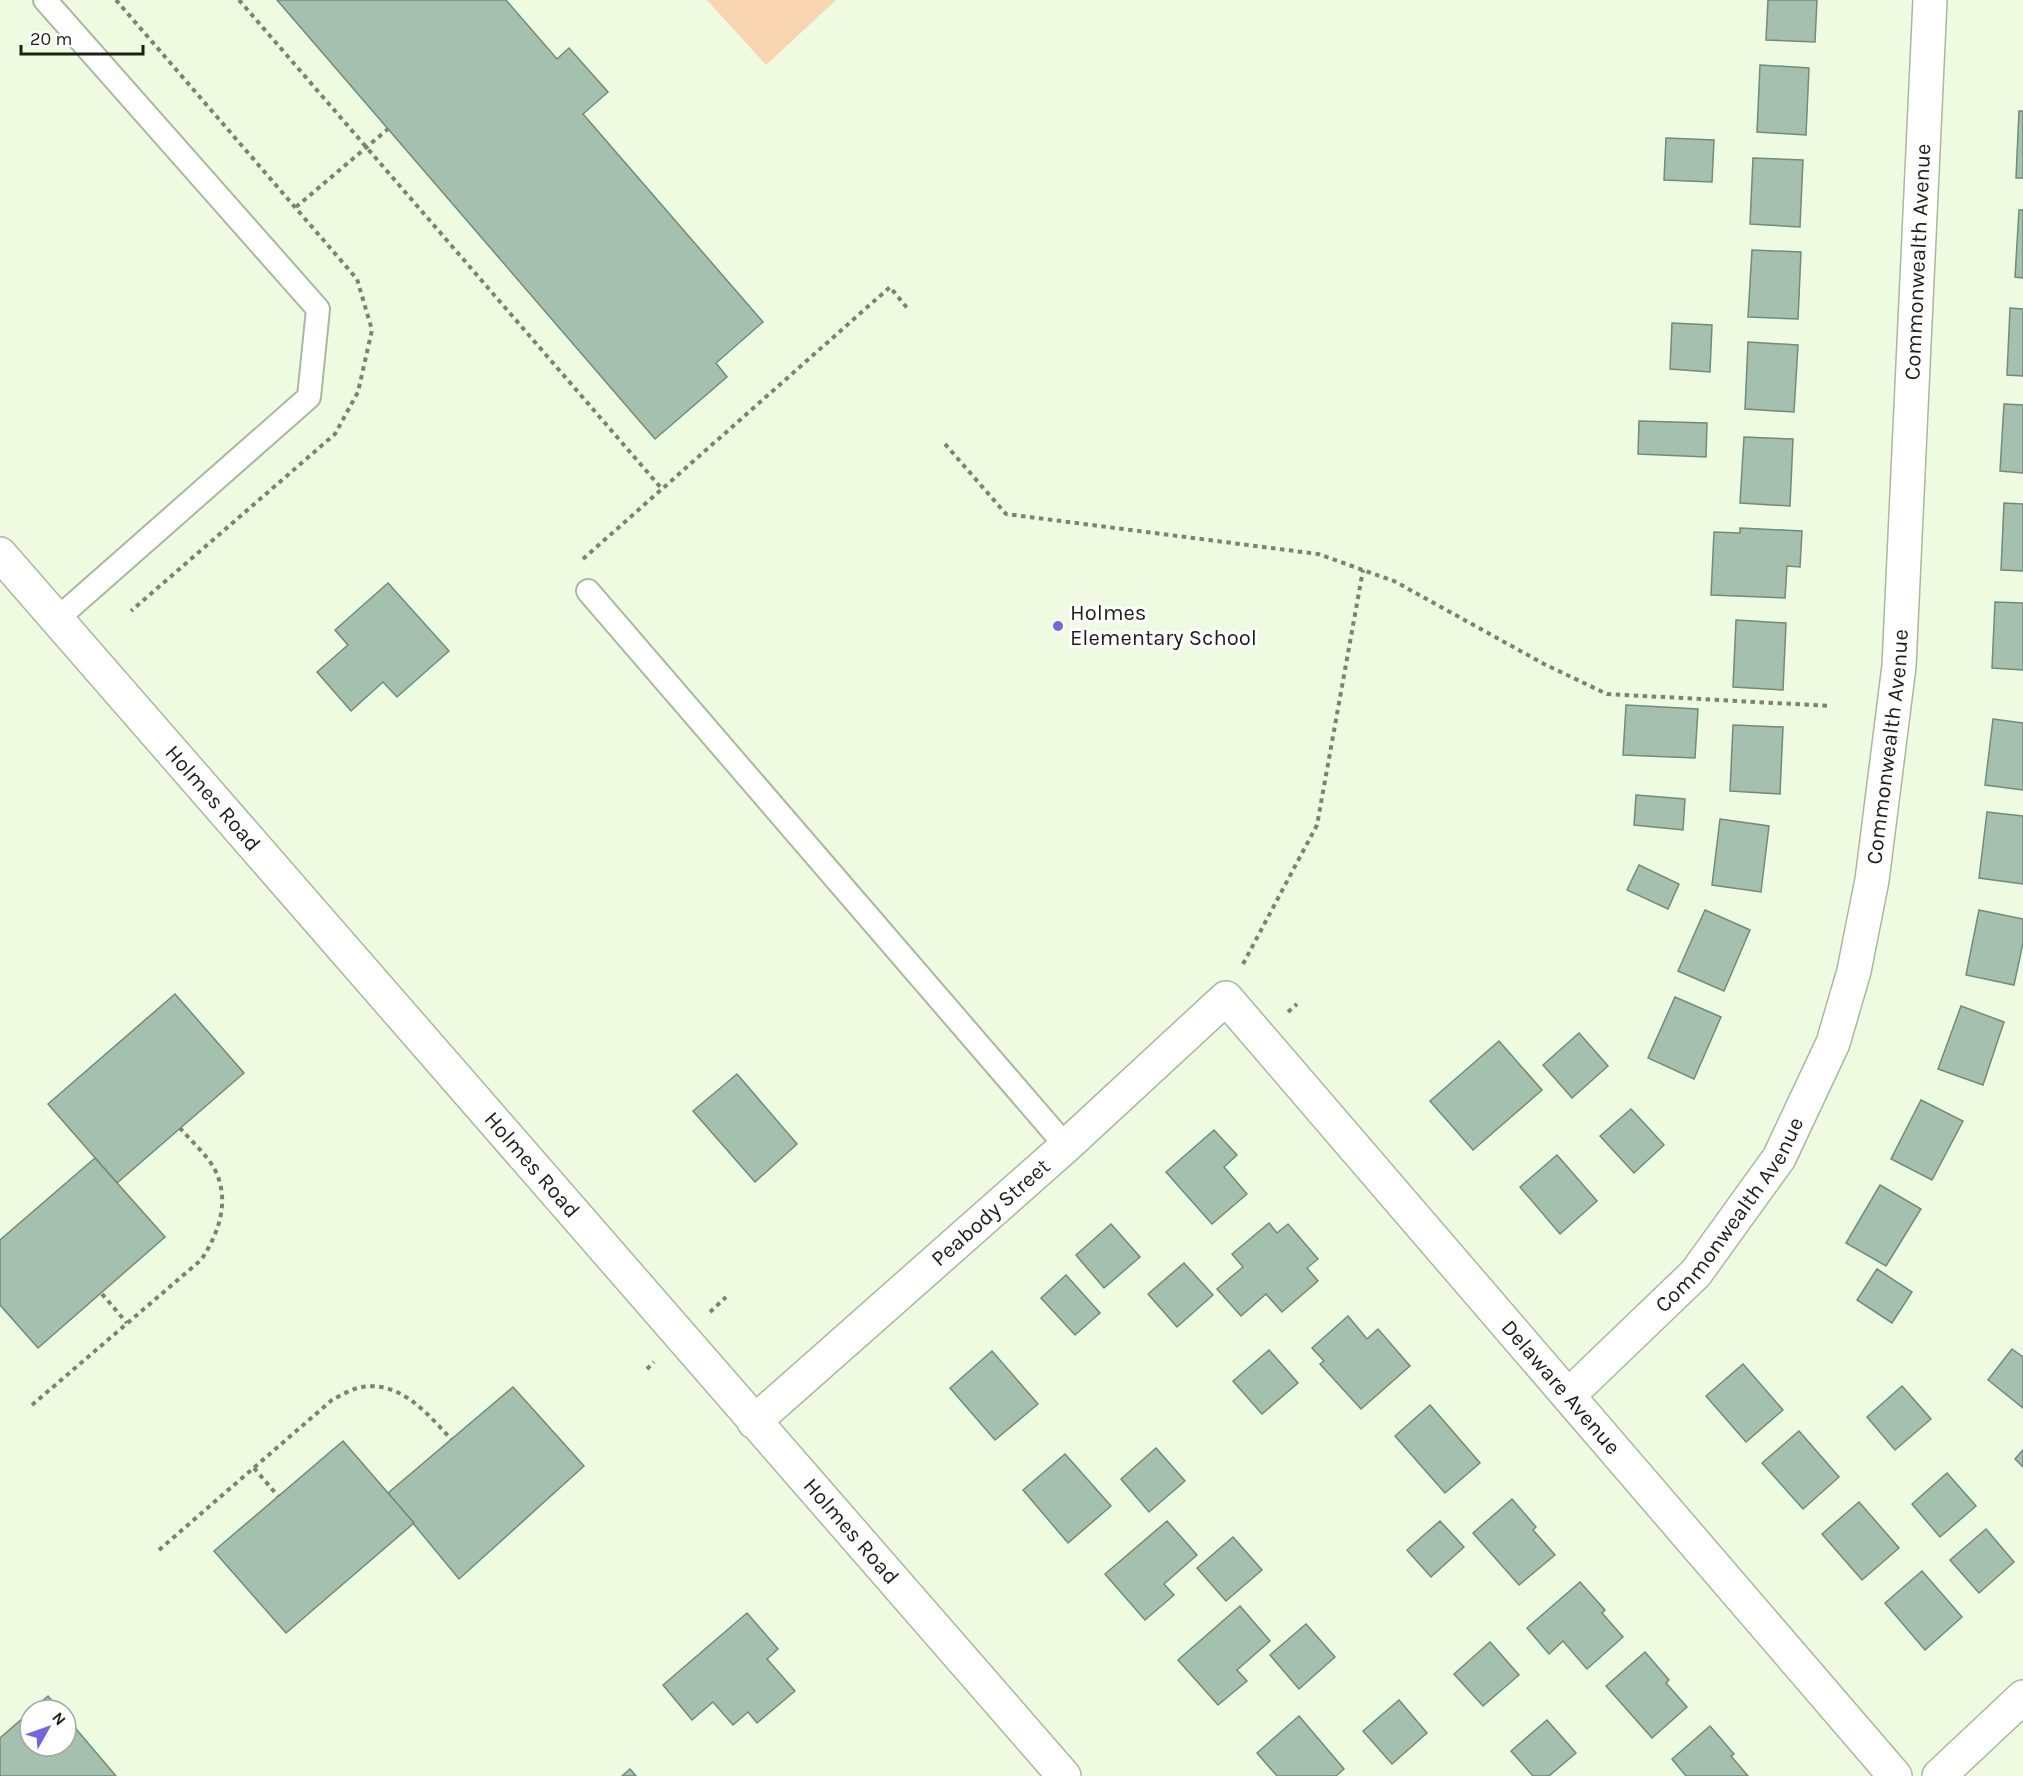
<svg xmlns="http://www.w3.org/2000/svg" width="2023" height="1776" font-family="Karla,sans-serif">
  <rect width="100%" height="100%" fill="#eefbe0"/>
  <!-- green -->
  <polygon fill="#f8d4b1" points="707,0 836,0 766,65"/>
  <!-- building -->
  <g fill="#a5c0af" stroke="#718b7c" stroke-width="1.5">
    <polygon points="277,0 506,0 557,59 569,48 608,92 583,114 763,322 716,363 727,377 655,439"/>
    <polygon points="1768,0 1817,0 1815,42 1766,40"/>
    <polygon points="1760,65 1809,68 1806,135 1757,132"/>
    <polygon points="2019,111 2023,111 2023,178 2016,178"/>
    <polygon points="1666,138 1714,140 1712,182 1664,180"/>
    <polygon points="1753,158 1803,160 1800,227 1750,224"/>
    <polygon points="2019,210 2023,210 2023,278 2015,277"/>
    <polygon points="1752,250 1801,252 1798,319 1748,317"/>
    <polygon points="2010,308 2023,309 2023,376 2007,375"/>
    <polygon points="1672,323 1712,325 1710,372 1670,369"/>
    <polygon points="1748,342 1798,345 1794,412 1745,409"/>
    <polygon points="2004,404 2023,405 2023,473 2000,471"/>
    <polygon points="1639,421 1707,423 1706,457 1638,454"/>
    <polygon points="1744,437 1793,439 1790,506 1740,503"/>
    <polygon points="2004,503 2023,504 2023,571 2001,570"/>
    <polygon points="1740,528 1802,531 1800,567 1787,566 1785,598 1711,595 1714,532 1740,533"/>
    <polygon points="388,583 449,651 397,697 383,682 351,711 317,672 348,645 335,630"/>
    <polygon points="1995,602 2023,603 2023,670 1992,668"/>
    <polygon points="1736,620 1786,623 1783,690 1733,687"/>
    <polygon points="1626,705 1698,709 1695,758 1623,755"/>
    <polygon points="1993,719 2023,723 2023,790 1985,785"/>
    <polygon points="1733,725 1783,727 1780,794 1730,791"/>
    <polygon points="1636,795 1685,799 1683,830 1634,825"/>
    <polygon points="1987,812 2023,816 2023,884 1979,878"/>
    <polygon points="1720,819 1769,826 1761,892 1712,885"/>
    <polygon points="1639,865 1679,884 1668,909 1627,890"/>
    <polygon points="1705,910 1750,930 1724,991 1678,971"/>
    <polygon points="1979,910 2023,919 2023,943 2014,985 1966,975"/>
    <polygon points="175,994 244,1073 117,1183 48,1104"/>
    <polygon points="1675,997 1721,1017 1694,1079 1648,1058"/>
    <polygon points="1961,1006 2004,1022 1983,1085 1938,1069"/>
    <polygon points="1579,1033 1608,1066 1572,1098 1543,1065"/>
    <polygon points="1499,1041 1542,1090 1473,1150 1430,1101"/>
    <polygon points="737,1074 797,1144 755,1182 693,1111"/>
    <polygon points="1921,1100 1963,1121 1932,1180 1891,1159"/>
    <polygon points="1631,1109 1664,1145 1634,1173 1600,1136"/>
    <polygon points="1214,1130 1237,1155 1224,1167 1247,1194 1212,1224 1166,1172"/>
    <polygon points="1557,1155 1597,1201 1560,1234 1520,1187"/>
    <polygon points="95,1158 165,1237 38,1348 0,1305 0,1240"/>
    <polygon points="1880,1185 1921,1209 1886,1266 1846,1243"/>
    <polygon points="1269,1223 1277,1233 1288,1224 1318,1259 1307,1268 1318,1281 1282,1312 1266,1294 1241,1316 1217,1289 1243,1267 1232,1254"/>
    <polygon points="1111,1224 1140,1257 1104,1288 1076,1255"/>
    <polygon points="1184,1263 1213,1295 1177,1327 1148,1294"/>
    <polygon points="1877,1269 1912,1292 1892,1323 1857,1300"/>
    <polygon points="1066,1275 1100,1313 1075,1335 1041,1298"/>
    <polygon points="1348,1316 1367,1339 1378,1329 1410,1366 1361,1409 1320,1364 1324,1361 1312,1348"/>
    <polygon points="2012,1349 2023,1357 2023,1408 1988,1380"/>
    <polygon points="1269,1350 1298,1383 1262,1414 1233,1381"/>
    <polygon points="992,1351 1038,1404 995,1440 950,1388"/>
    <polygon points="1743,1364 1783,1410 1746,1442 1706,1396"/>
    <polygon points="1902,1386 1931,1419 1895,1450 1867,1417"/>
    <polygon points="513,1387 584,1466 459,1579 388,1493"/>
    <polygon points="1430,1405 1480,1463 1445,1493 1395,1436"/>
    <polygon points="1799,1431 1839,1477 1803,1509 1762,1463"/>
    <polygon points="343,1441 414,1523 286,1633 214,1551"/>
    <polygon points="1156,1448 1185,1481 1149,1512 1121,1479"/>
    <polygon points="2023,1450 2023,1467 2015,1459"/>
    <polygon points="1065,1454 1111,1506 1068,1543 1023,1490"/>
    <polygon points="1947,1473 1976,1506 1940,1537 1912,1504"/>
    <polygon points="1512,1499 1536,1527 1533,1530 1555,1555 1519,1585 1473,1533"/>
    <polygon points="1859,1502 1899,1548 1862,1580 1822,1534"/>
    <polygon points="1167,1521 1197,1555 1164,1584 1174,1595 1145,1620 1105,1574"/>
    <polygon points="1440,1521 1464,1547 1431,1577 1407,1550"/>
    <polygon points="1986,1529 2014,1562 1979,1593 1950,1560"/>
    <polygon points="1233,1537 1262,1570 1226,1601 1197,1568"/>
    <polygon points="1922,1571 1962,1617 1925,1650 1885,1603"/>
    <polygon points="1580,1582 1605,1610 1602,1613 1623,1637 1587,1669 1563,1641 1549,1654 1527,1628"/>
    <polygon points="1240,1606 1270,1641 1237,1670 1247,1681 1218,1705 1178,1660"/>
    <polygon points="747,1613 778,1649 767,1659 795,1691 757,1723 748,1712 733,1725 713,1702 692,1720 663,1685"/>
    <polygon points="1306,1624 1335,1657 1299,1689 1270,1655"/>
    <polygon points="1490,1642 1519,1675 1483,1706 1454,1674"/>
    <polygon points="1645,1652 1669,1680 1666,1683 1687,1707 1652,1738 1606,1686"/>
    <polygon points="48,1696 60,1710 32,1710"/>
    <polygon points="1399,1700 1427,1733 1392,1764 1363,1731"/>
    <polygon points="30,1712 30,1746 66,1746 66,1717 116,1776 0,1776 0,1738"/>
    <polygon points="1299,1716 1344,1769 1336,1776 1277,1776 1257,1753"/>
    <polygon points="1547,1720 1576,1753 1549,1776 1533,1776 1511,1751"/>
    <polygon points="1710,1726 1734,1754 1731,1756 1748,1776 1686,1776 1672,1759"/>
    <polygon points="630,1769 636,1776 622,1776"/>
  </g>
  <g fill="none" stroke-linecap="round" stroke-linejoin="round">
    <defs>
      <g id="service">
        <polyline points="45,0 318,309 309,397 57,619"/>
        <polyline points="588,591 1066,1146"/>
      </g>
      <g id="minor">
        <path id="s1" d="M1569,1395L1696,1273L1779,1158L1833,1043L1854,971L1872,880L1899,666L1930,0"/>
        <path id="s2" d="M754,1422L1066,1146L1226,998L1895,1776"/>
        <polyline points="1939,1776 2023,1697"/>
      </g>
      <g id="secondary">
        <path id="s3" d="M0,554L1064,1776"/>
      </g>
    </defs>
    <!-- service casing -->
    <use href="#service" stroke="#abb79e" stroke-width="26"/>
    <!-- minor casing -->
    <use href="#minor" stroke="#abb79e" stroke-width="36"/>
    <!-- secondary casing -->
    <use href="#secondary" stroke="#abb79e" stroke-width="36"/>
    <!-- path -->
    <g stroke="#7b8371" stroke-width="4" stroke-dasharray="4.5 4.5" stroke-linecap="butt">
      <polyline points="116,0 357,279 372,330 358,392 335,434 131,611"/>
      <polyline points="239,0 662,489"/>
      <polyline points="296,207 388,129"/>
      <polyline points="945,444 1006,514 1318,554 1394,581 1544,664 1607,694 1831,706"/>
      <polyline points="583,559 890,287 908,309"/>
      <polyline points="1243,964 1317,825 1363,570"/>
      <polyline points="1288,1012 1297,1004"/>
      <polyline points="102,1294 127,1323"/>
      <polyline points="710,1312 726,1297"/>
      <polyline points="647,1369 654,1362"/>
      <path d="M32,1405L201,1260C219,1233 231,1200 214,1168C206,1154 191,1141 180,1128"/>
      <polyline points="254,1468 278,1496"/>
      <path d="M159,1550L332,1400C340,1396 349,1390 358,1388C398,1378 427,1413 451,1439"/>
    </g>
    <!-- service -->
    <use href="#service" stroke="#fff" stroke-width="22"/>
    <!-- minor -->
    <use href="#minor" stroke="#fff" stroke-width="33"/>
    <!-- secondary -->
    <use href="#secondary" stroke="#fff" stroke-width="33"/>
  </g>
  <!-- markers -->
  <circle fill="#6f67e1" stroke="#fff" stroke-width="2" cx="1058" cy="626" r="6"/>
  <g text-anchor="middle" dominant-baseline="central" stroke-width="6" stroke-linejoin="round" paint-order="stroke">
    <!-- street labels -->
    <g font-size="22" fill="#1b1f15" stroke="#fff">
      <text stroke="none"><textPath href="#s1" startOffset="1233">Commonwealth Avenue</textPath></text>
      <text stroke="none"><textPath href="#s1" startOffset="747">Commonwealth Avenue</textPath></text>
      <text stroke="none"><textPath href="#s3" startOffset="324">Holmes Road</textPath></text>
      <text stroke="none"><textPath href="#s3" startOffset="810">Holmes Road</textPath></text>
      <text stroke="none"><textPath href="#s2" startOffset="316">Peabody Street</textPath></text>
      <text stroke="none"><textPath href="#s1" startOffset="243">Commonwealth Avenue</textPath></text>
      <text stroke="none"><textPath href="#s2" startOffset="1148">Delaware Avenue</textPath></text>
      <text stroke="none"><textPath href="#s3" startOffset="1296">Holmes Road</textPath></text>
    </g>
    <!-- poi labels -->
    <g font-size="22" fill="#1b1f15" stroke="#fff" text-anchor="start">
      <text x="1070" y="613">Holmes<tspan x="1070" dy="25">Elementary School</tspan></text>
    </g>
  </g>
  <!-- north arrow -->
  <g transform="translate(48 1728) rotate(50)"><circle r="28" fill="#ffffff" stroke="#a4a5a1" stroke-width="1.5"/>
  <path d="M0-4.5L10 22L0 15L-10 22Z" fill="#6f67e1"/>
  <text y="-9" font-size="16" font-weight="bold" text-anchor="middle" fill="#1b1f15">N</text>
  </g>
  <!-- scale -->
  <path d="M21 45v9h122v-9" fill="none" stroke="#1b1f15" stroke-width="3"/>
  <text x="30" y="45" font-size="18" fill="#1b1f15" stroke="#ffffff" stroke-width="4.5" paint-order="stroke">20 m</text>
</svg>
